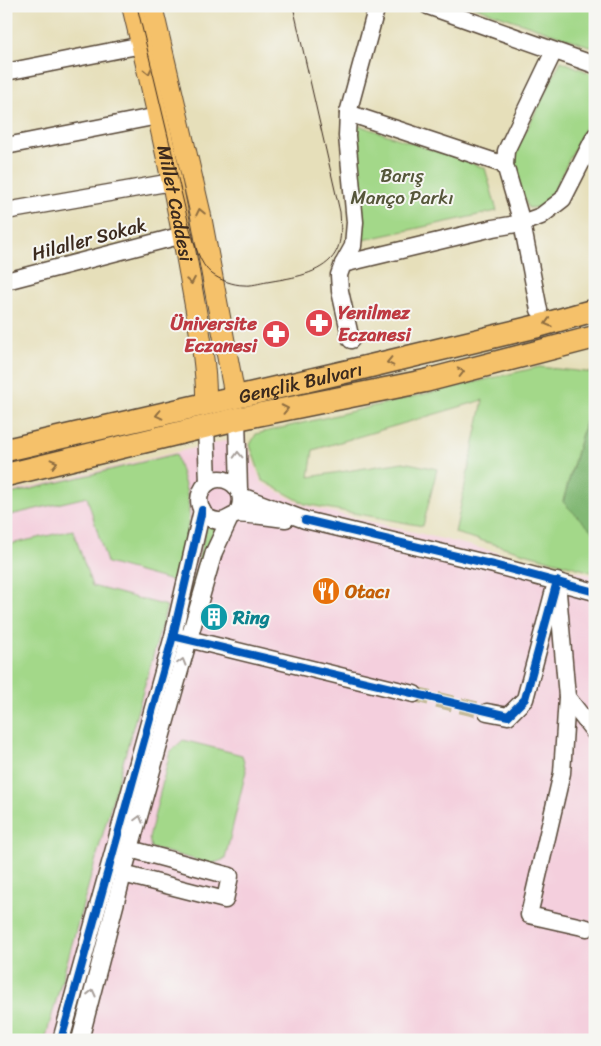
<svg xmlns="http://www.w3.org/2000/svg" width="601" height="1046" font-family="Sriracha,sans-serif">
  <rect width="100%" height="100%" fill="#f6f6f2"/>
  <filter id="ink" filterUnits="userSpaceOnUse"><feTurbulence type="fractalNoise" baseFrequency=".02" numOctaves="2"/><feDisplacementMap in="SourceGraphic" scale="10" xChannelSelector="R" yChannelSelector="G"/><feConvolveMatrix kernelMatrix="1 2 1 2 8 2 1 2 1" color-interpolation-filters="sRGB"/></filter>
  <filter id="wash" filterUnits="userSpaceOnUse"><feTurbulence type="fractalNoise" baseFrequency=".0096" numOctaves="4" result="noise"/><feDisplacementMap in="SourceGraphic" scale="20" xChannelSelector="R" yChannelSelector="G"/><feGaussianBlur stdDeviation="1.12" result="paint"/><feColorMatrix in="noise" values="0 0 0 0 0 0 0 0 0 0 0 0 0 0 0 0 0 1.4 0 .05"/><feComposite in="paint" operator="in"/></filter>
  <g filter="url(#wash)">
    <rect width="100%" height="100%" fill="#e6dfba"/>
    <!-- built -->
    <polygon fill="#f4cfdd" points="244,436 261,482 303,505 595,576 595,1040 6,1040 6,493"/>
    <!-- green -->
    <g fill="#a3d889" stroke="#6f8154">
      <polygon points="472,6 595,6 595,48"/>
      <polygon points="561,61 595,75 595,107 552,194 540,207 528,208 512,168 515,153"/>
      <polygon points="352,123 485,168 497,211 363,240"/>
      <polygon points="539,367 595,373 595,387 563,501 595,534 595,573 455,533 483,400 313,450 309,477 403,462 437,469 423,526 305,504 262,480 250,445 256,434"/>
      <path d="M176,454C181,473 190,496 189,516C188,538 179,560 172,581L107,563L87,497L6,516V495Z"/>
      <polygon points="207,525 216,528 204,551 184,628 181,627"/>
      <polygon points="73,530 92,586 167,606 45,1040 6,1040 6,545"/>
      <polygon points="183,740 242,755 246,771 225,859 212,864 151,848 149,838 170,752"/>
    </g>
    <!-- forest -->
    <polygon fill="#82b875" stroke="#5e714a" points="595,387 595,534 563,502"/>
  </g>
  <g filter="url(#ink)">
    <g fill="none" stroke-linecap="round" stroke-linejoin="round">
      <!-- minor-tunnel -->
      <polyline stroke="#c4bb9b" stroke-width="16" stroke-dasharray="16 8" stroke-linecap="butt" points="414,694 487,712"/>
      <defs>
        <g id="minor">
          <polyline points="428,6 595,65"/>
          <polyline points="6,72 142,45"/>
          <polyline points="348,113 377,6"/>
          <polyline points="6,146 158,116"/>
          <polyline points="6,211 172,182"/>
          <polyline points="343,264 493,228 522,223 541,216 563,199 595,136"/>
          <polyline points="6,281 183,235"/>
          <polyline points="539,310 522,223 505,165 506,151 554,51"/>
          <polyline points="351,340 340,291 339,275 343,264 353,246 355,222 347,136 348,113 505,165"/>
          <polyline points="237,419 239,490"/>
          <polyline points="206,426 208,483"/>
          <polyline points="241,496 305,520 494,565 595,592"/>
          <path d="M236,515C255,486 213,464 201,492C198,498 199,505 202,511C205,516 211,520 218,521C226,522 229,517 235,515C241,513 277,518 286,519"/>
          <polyline points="557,581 567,697 562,773 529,915 587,928"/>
          <polyline points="180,637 414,694"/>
          <polyline points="567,697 595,733"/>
          <polyline points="487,712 508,716 525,699 554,590"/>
          <polyline points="123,874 225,900 230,876 130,849"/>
          <polyline points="61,1040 173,636 202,510"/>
          <polyline points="80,1040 126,863 180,670 214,552 230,518"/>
        </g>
        <g id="major">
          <path id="s1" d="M132,6C154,96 174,186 190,277C197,319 207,361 206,404"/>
          <polyline points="152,6 200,211 235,397"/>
        </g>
        <g id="highway">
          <path id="s2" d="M6,450L362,368L538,326L595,310"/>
          <polyline points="6,475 237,419 425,381 595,337"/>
        </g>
      </defs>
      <!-- minor casing -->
      <use href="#minor" stroke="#554535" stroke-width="19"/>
      <!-- major casing -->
      <use href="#major" stroke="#554535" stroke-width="22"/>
      <!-- highway casing -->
      <use href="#highway" stroke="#554535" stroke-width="25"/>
      <!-- minor -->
      <use href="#minor" stroke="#fff" stroke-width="16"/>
      <!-- major -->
      <use href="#major" stroke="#f5c16b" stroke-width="20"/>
      <!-- highway -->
      <use href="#highway" stroke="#f5c16b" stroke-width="22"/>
      <!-- tram -->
      <path stroke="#3b2a1e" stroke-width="1" d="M137,6L190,229C195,244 199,264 212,274C220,280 233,285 244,285C251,286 260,283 267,282C288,278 315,276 331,259C343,246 341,228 340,212L293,6"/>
      <defs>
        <g id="cycleway">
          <polyline points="305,520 494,565 595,592"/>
          <polyline points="173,636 508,716 525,699 557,581"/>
          <polyline points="61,1040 173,636 202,510"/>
        </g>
      </defs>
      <!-- cycleway casing -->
      <use href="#cycleway" stroke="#f6f6f2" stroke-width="11"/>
      <!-- cycleway -->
      <use href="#cycleway" stroke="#0057b8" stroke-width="8"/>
    </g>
    <!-- one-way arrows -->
    <defs><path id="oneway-chevron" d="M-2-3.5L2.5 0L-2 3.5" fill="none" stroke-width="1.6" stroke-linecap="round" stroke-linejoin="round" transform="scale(1.25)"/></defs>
    <g stroke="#8f6e41">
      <use href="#oneway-chevron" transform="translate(148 71) rotate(77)"/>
      <use href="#oneway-chevron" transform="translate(200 212) rotate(-102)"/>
      <use href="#oneway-chevron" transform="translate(191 281) rotate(80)"/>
      <use href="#oneway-chevron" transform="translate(548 323) rotate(164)"/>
      <use href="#oneway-chevron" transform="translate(390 362) rotate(167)"/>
      <use href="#oneway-chevron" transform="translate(461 372) rotate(-14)"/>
      <use href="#oneway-chevron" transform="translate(285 409) rotate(-12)"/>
      <use href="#oneway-chevron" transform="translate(159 415) rotate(167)"/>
      <use href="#oneway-chevron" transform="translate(54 463) rotate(-14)"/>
    </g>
    <g stroke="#a79f9a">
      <use href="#oneway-chevron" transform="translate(238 455) rotate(-92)"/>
      <use href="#oneway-chevron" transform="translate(182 662) rotate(-74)"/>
      <use href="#oneway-chevron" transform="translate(139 819) rotate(-74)"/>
      <use href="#oneway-chevron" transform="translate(92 993) rotate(-76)"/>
    </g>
  </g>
  <!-- icons -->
  <defs>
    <symbol id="pharmacy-disc" viewBox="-11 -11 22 22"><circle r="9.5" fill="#e0444e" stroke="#f6f6f2"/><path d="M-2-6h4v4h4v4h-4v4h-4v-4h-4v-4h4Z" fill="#fff"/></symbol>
    <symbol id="restaurant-disc" viewBox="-11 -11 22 22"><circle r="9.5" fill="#e8710a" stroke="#f6f6f2"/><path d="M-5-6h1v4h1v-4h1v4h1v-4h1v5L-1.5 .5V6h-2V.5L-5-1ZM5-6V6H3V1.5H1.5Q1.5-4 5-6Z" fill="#fff"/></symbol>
    <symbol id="building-disc" viewBox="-11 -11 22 22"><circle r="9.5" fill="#0f9aa8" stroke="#f6f6f2"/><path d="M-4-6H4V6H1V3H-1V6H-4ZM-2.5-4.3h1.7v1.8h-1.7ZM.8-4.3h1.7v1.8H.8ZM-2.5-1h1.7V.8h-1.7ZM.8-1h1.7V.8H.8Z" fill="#fff"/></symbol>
  </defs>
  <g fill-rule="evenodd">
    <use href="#pharmacy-disc" x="303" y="307" width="32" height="32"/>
    <use href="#pharmacy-disc" x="260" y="318" width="32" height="32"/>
    <use href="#restaurant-disc" x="310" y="575" width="32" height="32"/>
    <use href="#building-disc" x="198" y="601" width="32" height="32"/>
  </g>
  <g text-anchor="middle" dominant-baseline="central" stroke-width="4" stroke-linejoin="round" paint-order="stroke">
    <!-- park labels -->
    <g font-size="19" fill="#555639" stroke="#f6f6f2">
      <text x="402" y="175">Barış<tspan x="402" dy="22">Manço Parkı</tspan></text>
    </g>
    <!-- street labels -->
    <g font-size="19" fill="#3b2a1e" stroke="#f6f6f2">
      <text stroke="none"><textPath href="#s1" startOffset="202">Millet Caddesi</textPath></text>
      <text transform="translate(89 239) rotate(-15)">Hilaller Sokak</text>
      <text stroke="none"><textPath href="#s2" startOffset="302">Gençlik Bulvarı</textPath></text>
    </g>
    <!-- health labels -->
    <g font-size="19" font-weight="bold" fill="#be3a42" stroke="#f6f6f2" text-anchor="start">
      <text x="338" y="312">Yenilmez<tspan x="338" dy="22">Eczanesi</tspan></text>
      <text x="257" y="323" text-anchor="end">Üniversite<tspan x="257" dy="22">Eczanesi</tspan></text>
    </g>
    <!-- food labels -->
    <g font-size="19" font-weight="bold" fill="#c56008" stroke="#f6f6f2" text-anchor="start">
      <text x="345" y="591">Otacı</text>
    </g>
    <!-- culture labels -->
    <g font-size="19" font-weight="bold" fill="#0d838f" stroke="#f6f6f2" text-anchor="start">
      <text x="233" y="617">Ring</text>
    </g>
  </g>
  <!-- margin -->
  <rect width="601" height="1046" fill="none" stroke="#f6f6f2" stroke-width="25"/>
</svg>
